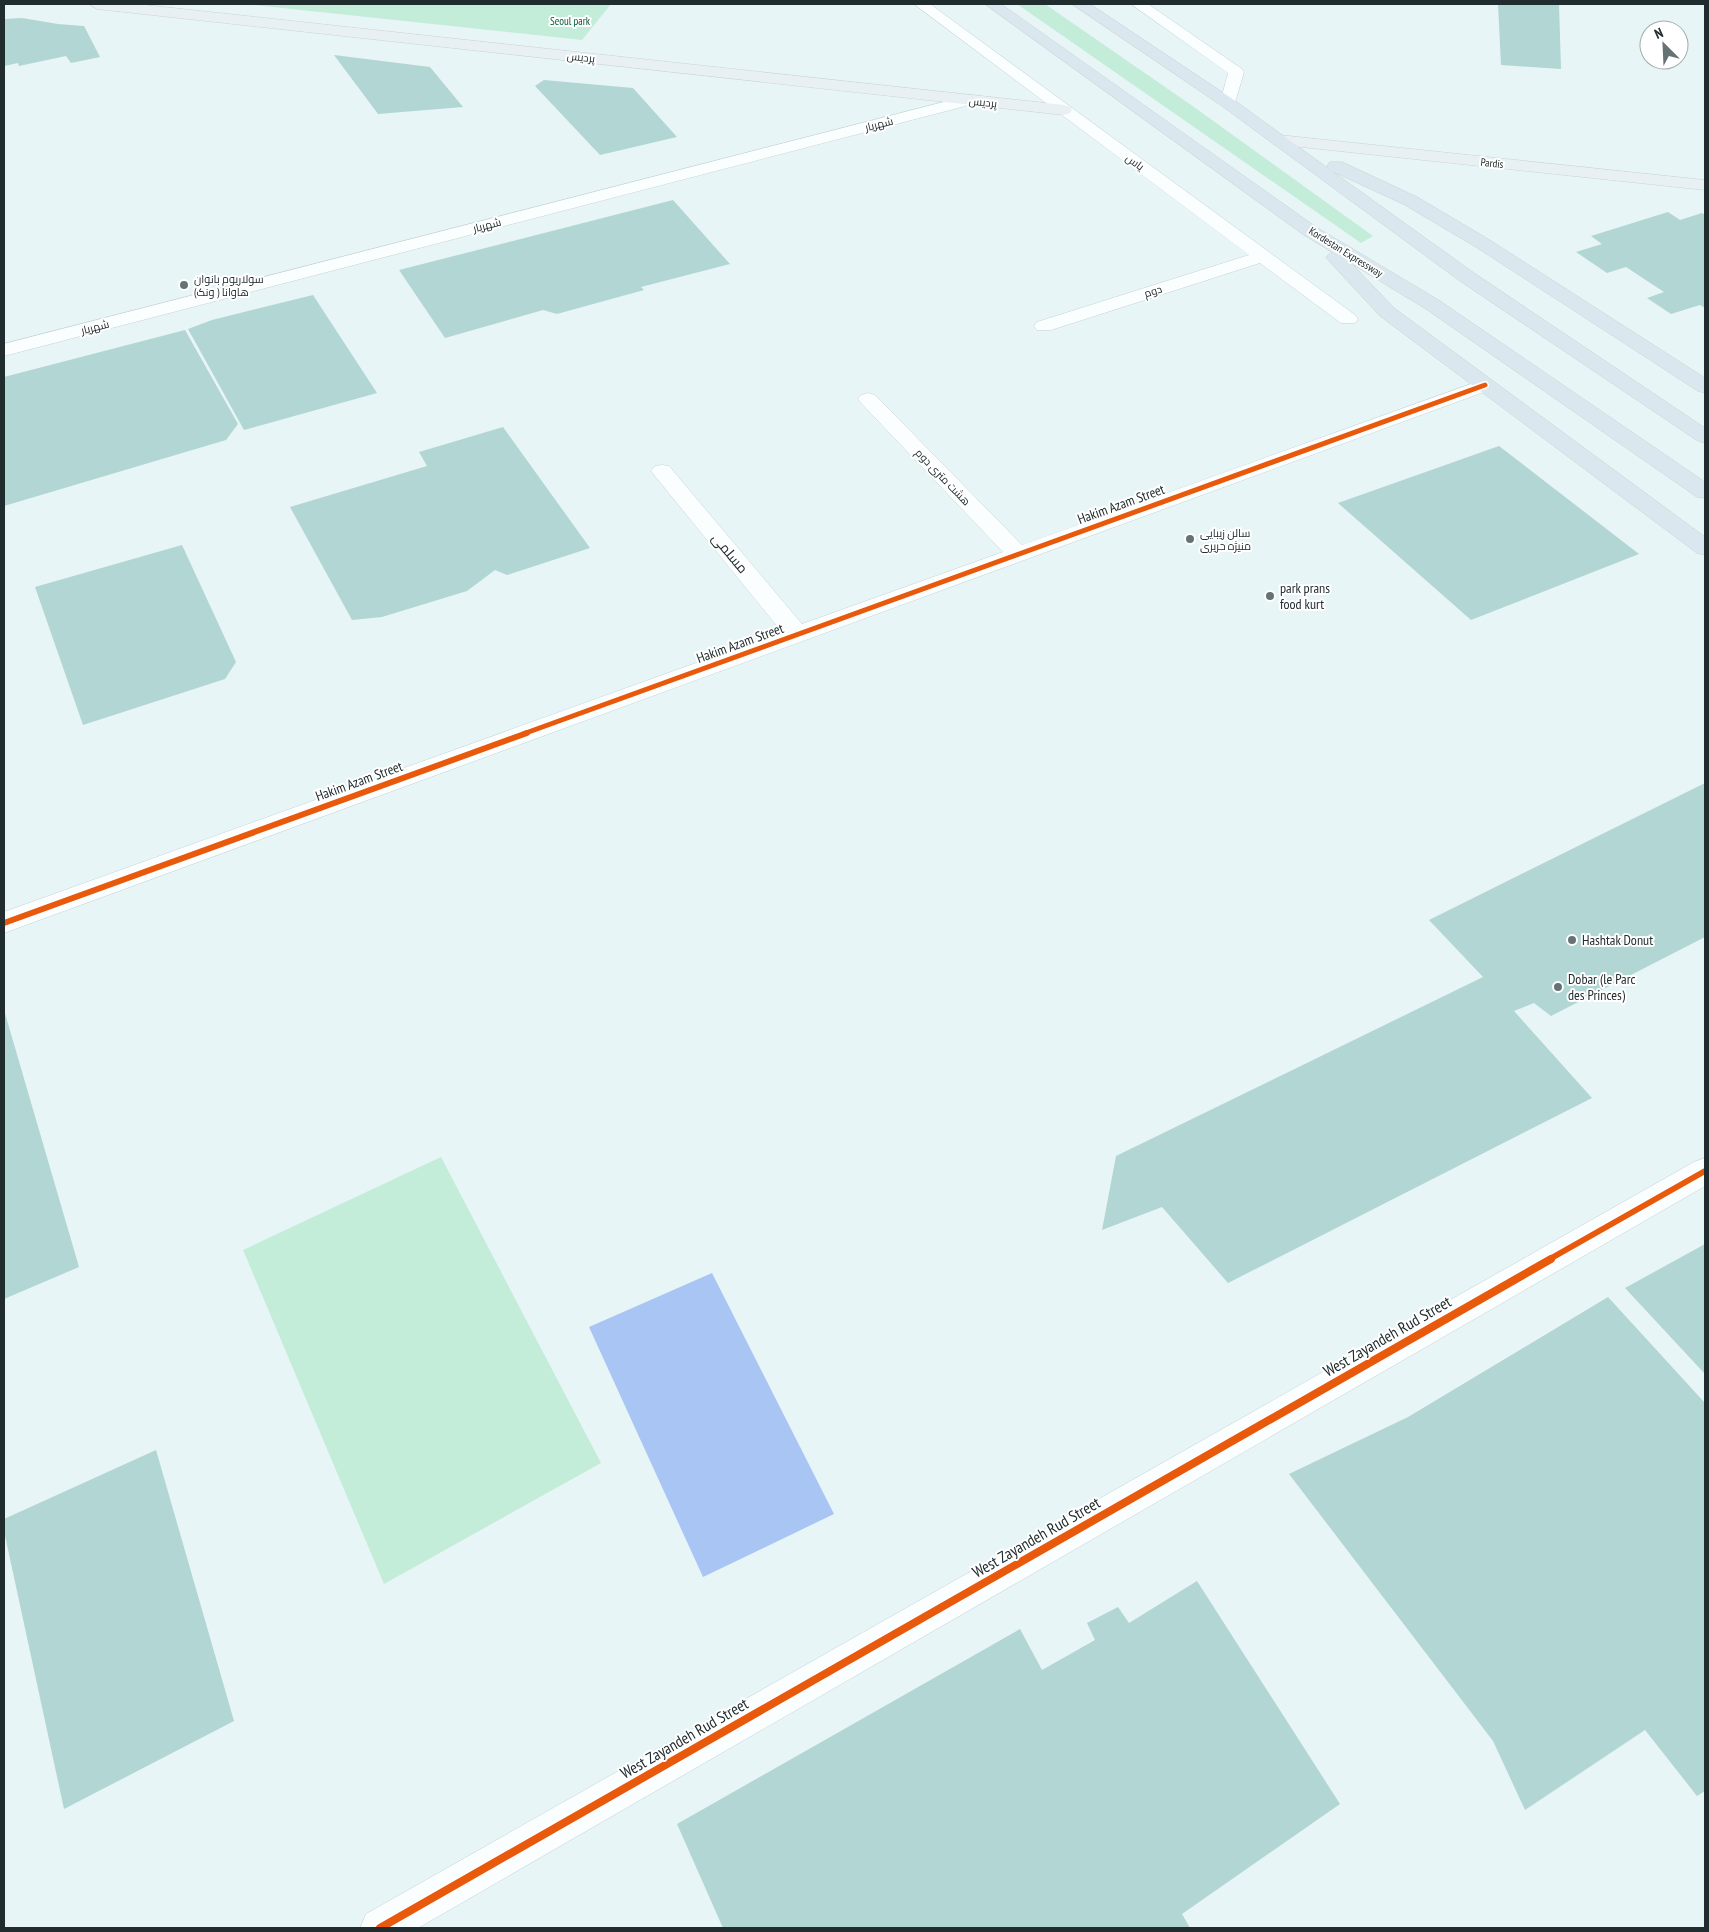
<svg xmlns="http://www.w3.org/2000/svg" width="1709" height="1932" font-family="'PT Sans Narrow',Cairo,sans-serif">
  <rect width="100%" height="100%" fill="#e7f5f7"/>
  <!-- green -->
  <g fill="#c3edd8">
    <polygon points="244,4 611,4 582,40"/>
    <polygon points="1017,4 1045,4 1194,107 1373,236 1361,243"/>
    <polygon points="441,1157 601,1463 384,1584 243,1250"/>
  </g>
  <!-- water -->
  <polygon fill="#a9c5f4" points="712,1273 834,1514 703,1577 589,1327"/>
  <!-- building -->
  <g fill="#b2d6d3">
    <polygon points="1498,4 1559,4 1561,69 1501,65"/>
    <polygon points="22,18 58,24 84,26 100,57 71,63 66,56 19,66 18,63 4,66 4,19"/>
    <polygon points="334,55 430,67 463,107 378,114"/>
    <polygon points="544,80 633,88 677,137 600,155 535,86"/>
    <polygon points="673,200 730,264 641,287 644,290 557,314 543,310 445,338 399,270"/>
    <polygon points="1668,212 1680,220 1702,213 1705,215 1705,308 1700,305 1671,314 1647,298 1664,292 1626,267 1607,273 1576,252 1602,244 1591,236"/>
    <polygon points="313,295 377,393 244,430 188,329 212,320"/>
    <polygon points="185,330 238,424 226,440 4,506 4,377"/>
    <polygon points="503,427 590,548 507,575 495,570 467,591 382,617 352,620 290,507 427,466 419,452"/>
    <polygon points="1499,446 1639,554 1471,620 1338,503"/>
    <polygon points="182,545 236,662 225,679 83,725 35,587"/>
    <polygon points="1705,783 1705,937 1551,1016 1534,1003 1514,1011 1592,1098 1228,1283 1162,1207 1102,1230 1116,1156 1483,977 1429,920"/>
    <polygon points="4,1010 79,1267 4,1299"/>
    <polygon points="1705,1244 1705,1374 1625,1288"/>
    <polygon points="1608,1297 1705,1403 1705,1791 1697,1796 1645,1730 1525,1810 1493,1741 1289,1474 1408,1417"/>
    <polygon points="156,1450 234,1721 64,1809 4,1531 4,1519"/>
    <polygon points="1197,1581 1340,1804 1182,1914 1190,1928 723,1928 677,1824 1020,1629 1042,1670 1095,1640 1087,1623 1118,1607 1129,1623"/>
  </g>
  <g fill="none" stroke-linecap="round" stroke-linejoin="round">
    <defs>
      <g id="minor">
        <polygon points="914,4 930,4 1355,315 1358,319 1355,323 1341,323 1260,263 1051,330 1037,330 1034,326 1037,322 1249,255"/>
        <polygon points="1131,4 1148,4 1242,69 1244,72 1234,106 1228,108 1220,103 1228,73"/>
        <polygon points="971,95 977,97 979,100 977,103 4,356 4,344"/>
        <polygon points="1485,379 1492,381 1495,385 1492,389 4,933 4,912 782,632 655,476 651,471 655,466 662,465 669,466 802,624 1003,552 861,403 858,399 861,395 868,393 875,395 1022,545"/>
        <polygon points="1705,1158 1705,1186 418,1928 360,1928 366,1914 1694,1162"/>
      </g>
      <g id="major">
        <polygon points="89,4 136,4 1064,105 1070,107 1072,110 1070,113 1064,115 97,9"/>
        <polygon points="1279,135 1705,180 1705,190 1273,144 1271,140 1273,136"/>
      </g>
      <g id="highway">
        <polygon points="985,4 1001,4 1316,227 1440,301 1705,482 1705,498 1697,497 1426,309 1352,264 1394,308 1705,537 1705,555 1697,553 1380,316 1329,261 1326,257 1332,252 1304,235"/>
        <polygon points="1072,4 1090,4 1234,100 1329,169 1327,166 1330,162 1342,162 1417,197 1488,239 1705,378 1705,393 1698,391 1476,247 1405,205 1332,171 1474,273 1705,428 1705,443 1698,441 1460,281 1222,106"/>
      </g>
    </defs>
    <!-- minor casing -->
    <use href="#minor" stroke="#c6d2d4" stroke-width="1"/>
    <!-- major casing -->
    <use href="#major" stroke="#cad1d2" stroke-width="1"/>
    <!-- highway casing -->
    <use href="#highway" stroke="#cad1d2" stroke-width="1"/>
    <!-- minor -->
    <use href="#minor" fill="#fbfefe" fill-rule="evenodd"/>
    <!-- major -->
    <use href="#major" fill="#e8f0f4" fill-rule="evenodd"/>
    <!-- highway -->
    <use href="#highway" fill="#dbe7ee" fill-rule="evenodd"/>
    <defs>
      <polyline id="cycleway-far2" points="523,734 1485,385"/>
      <g id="cycleway-far1">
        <polyline points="4,923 527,733"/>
        <polyline points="1548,1260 1705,1171"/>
      </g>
      <polyline id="cycleway" points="380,1928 1551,1259"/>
    </defs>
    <!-- cycleway-far2 casing -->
    <use href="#cycleway-far2" stroke="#fff" stroke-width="8"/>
    <!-- cycleway-far1 casing -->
    <use href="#cycleway-far1" stroke="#fff" stroke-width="9"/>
    <!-- cycleway casing -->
    <use href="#cycleway" stroke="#fff" stroke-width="11"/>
    <!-- cycleway-far2 -->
    <use href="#cycleway-far2" stroke="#e8590c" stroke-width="5"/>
    <!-- cycleway-far1 -->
    <use href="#cycleway-far1" stroke="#e8590c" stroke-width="6"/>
    <!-- cycleway -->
    <use href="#cycleway" stroke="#e8590c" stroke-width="8"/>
  </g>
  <!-- markers -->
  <g fill="#667274" stroke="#fff" stroke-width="2">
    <circle cx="184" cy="285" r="5"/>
    <circle cx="1190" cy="539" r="5"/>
    <circle cx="1270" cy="596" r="5"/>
    <circle cx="1572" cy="940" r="5"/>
    <circle cx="1558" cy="987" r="5"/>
  </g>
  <g text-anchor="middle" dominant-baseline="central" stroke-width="4" stroke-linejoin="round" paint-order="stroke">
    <!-- far-park labels -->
    <g font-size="11" fill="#025732" stroke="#fff">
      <text x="570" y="21">Seoul park</text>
    </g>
    <!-- far-street labels -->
    <g font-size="11" fill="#212c2e" stroke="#fff">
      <text transform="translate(581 57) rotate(6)">پردیس</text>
      <text transform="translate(983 102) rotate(6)">پردیس</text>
      <text transform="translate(879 124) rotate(-14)">شهریار</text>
      <text transform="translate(1135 162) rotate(36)">یاس</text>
      <text transform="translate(1492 163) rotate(6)">Pardis</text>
      <text transform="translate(487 225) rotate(-14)">شهریار</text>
      <text transform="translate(1346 252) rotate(32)">Kordestan Expressway</text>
      <text transform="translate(1153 291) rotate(-18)">دوم</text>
      <text transform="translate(95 327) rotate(-14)">شهریار</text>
      <text transform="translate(943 477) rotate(46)">هشت متری دوم</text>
    </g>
    <!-- far-poi labels -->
    <g font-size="11" fill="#212c2e" stroke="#fff" text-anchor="start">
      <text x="194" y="279">سولاریوم بانوان<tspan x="194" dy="13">هاوانا ( ونک)</tspan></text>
      <text x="1200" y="533">سالن زیبایی<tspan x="1200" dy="13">منیژه حریری</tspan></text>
    </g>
    <!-- street labels -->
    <g font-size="14" fill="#212c2e" stroke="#fff">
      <text transform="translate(1121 504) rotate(-20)">Hakim Azam Street</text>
      <text transform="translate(730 553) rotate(50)">مسلمی</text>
      <text transform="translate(740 643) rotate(-20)">Hakim Azam Street</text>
      <text transform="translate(359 781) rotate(-20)">Hakim Azam Street</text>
    </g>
    <!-- poi labels -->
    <g font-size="14" fill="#212c2e" stroke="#fff" text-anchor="start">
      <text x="1280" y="588">park prans<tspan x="1280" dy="16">food kurt</tspan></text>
      <text x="1582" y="940">Hashtak Donut</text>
      <text x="1568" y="979">Dobar (le Parc<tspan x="1568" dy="16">des Princes)</tspan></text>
    </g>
    <!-- near-street labels -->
    <g font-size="16" fill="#212c2e" stroke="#fff">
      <text transform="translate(1387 1336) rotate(-30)">West Zayandeh Rud Street</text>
      <text transform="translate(1036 1537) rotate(-30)">West Zayandeh Rud Street</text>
      <text transform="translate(684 1738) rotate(-30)">West Zayandeh Rud Street</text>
    </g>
  </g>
  <!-- border -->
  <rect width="1709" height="1932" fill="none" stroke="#212c2e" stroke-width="10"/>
  <!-- north arrow -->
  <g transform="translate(1664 45) rotate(336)"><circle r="24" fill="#ffffff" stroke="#a6abab"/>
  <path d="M0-4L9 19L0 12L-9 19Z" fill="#667274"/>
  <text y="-8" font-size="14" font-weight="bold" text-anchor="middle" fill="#212c2e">N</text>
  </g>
</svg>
